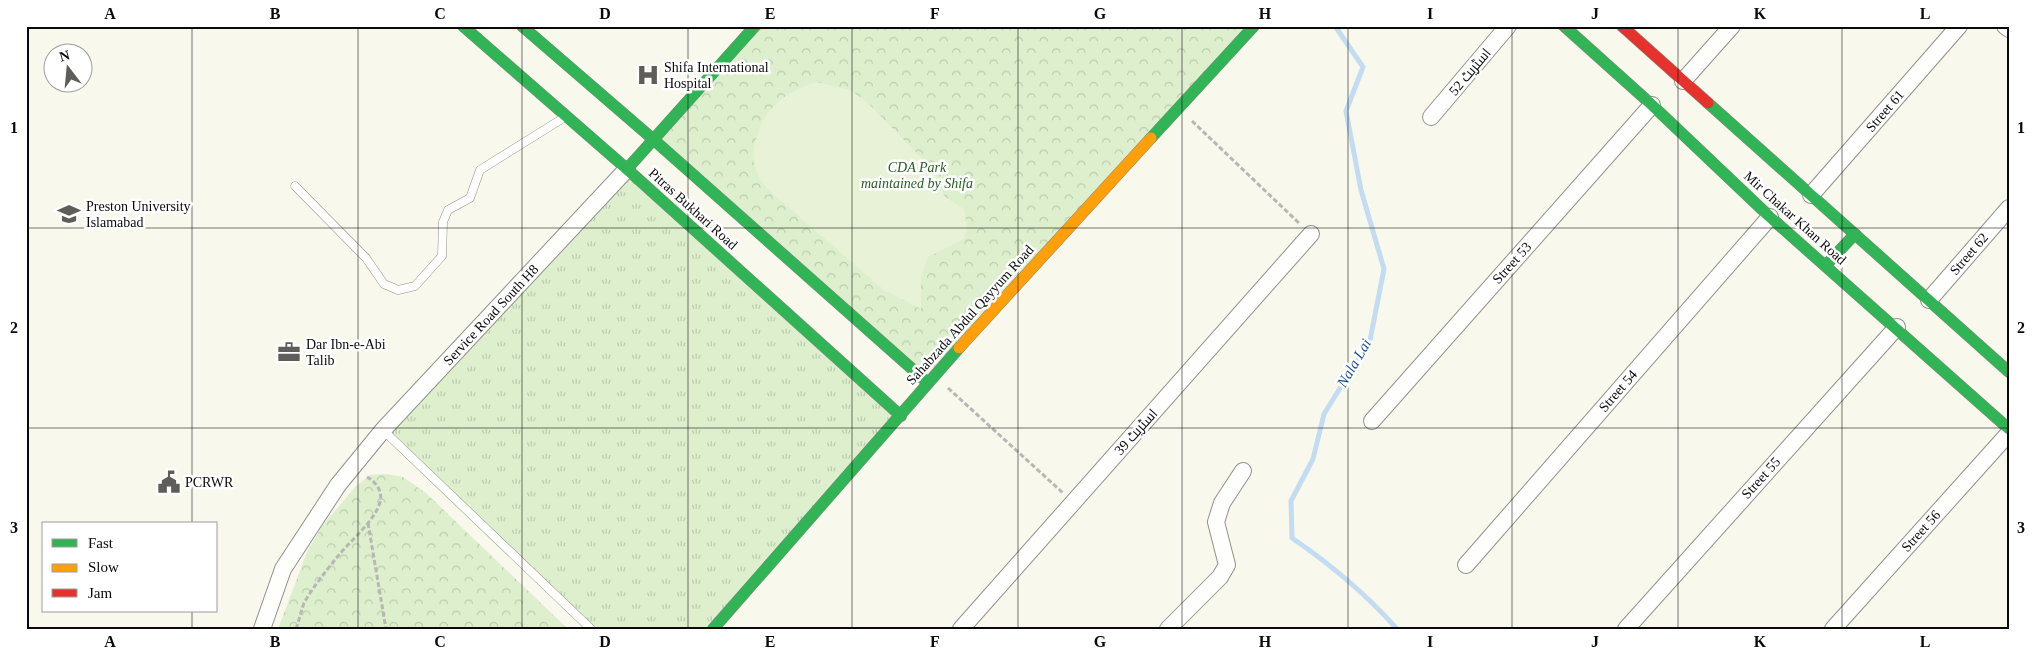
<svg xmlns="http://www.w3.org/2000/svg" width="2035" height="655" font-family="'Times New Roman',Cairo,serif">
  <defs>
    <pattern id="grass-tufts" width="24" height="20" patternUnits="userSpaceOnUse" patternTransform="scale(1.25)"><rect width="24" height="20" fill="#ddefcd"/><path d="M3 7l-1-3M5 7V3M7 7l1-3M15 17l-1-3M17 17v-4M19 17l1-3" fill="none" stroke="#bcccaf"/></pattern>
    <pattern id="park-crowns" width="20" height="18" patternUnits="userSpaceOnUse" patternTransform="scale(1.25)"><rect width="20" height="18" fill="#ddefcd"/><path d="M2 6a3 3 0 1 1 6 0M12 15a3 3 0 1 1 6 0" fill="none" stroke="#bcccaf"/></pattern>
  </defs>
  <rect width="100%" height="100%" fill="#f9f8ed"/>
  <!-- grass -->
  <polygon fill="url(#grass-tufts)" points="627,169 901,416 713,629 591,629 383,430"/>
  <!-- park -->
  <g fill="url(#park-crowns)">
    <polygon points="755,26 1253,26 928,383 654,140"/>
    <polygon points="387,474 403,477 426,493 568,629 278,629 307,552 323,525 356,486 370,475"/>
  </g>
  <!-- pitch -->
  <path fill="#e8f2d6" d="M817,82L850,90L867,102L932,169L945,197L964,209L967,227L964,239L928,257L921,276V309L884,290L774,195C766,187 759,180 756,170C752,160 753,150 756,139C764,108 786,91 817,82Z"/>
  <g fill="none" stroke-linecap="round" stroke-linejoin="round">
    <!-- stream -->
    <path stroke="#c4dcf2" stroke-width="5" d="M1335,26L1363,67L1346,111L1361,190L1384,269L1370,340L1324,414L1313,459L1291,501L1292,538C1330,564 1366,594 1397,629"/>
    <defs>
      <g id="lane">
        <polyline points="295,186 366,258 384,284 398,290 415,286 442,256 443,222 448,210 470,198 480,170 565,117"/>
        <polyline points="383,430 591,629"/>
      </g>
      <g id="street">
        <polyline points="2005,26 2009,29"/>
        <polyline points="1683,81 1732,26"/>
        <polyline points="1431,117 1508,26"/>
        <polyline points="1811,195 1959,26"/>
        <polyline points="1929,300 2009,208"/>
        <polyline points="1372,421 1652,105"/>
        <polyline points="1466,565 1770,217"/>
        <polyline points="262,629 283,569 338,485 383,430 627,169"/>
        <polyline points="961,629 1311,234"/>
        <polyline points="1168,629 1220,577 1227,565 1216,522 1222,503 1243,471"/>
        <polyline points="1626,629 1897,327"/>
        <polyline points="1833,629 2009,433"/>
      </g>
      <g id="fast">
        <polyline points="463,26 627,169 901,416"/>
        <polyline points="522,26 654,140 928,383"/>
        <polyline points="1564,26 1652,105 1770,217 2009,429"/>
        <polyline points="1708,103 2009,372"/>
        <polyline points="1151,138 1254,26"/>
        <polyline points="627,169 755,26"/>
        <polyline points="1826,265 1855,234"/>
        <polyline points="713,629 959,348"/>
      </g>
      <polyline id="slow" points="959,348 1151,138"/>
      <polyline id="jam" points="1622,26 1708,103"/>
    </defs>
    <!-- lane casing -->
    <use href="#lane" stroke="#92918c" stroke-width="9"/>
    <!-- street casing -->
    <use href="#street" stroke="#92918c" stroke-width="18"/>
    <!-- fast casing -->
    <use href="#fast" stroke="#888883" stroke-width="12"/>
    <!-- slow casing -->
    <use href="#slow" stroke="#888883" stroke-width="12"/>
    <!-- jam casing -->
    <use href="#jam" stroke="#888883" stroke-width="12"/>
    <!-- path -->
    <g stroke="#b7b7b5" stroke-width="3" stroke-dasharray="5 2.5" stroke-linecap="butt">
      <polyline points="1192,121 1300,224"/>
      <polyline points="948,388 1063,493"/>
      <polyline points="368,523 386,629"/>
      <path d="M296,629C299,620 301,612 304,603C313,587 326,571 338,556C350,541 375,521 380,502C383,491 376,482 367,477"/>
    </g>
    <!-- lane -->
    <use href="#lane" stroke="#fefefc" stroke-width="8"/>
    <!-- street -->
    <use href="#street" stroke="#fefefc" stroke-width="16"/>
    <!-- fast -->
    <use href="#fast" stroke="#30b455" stroke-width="11"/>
    <!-- slow -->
    <use href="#slow" stroke="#ff9f0a" stroke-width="11"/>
    <!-- jam -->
    <use href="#jam" stroke="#e5322d" stroke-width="11"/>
  </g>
  <!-- grid -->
  <path fill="none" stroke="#0a0a0a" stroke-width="1" stroke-opacity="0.55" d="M192,26V524M358,26V629M522,26V629M688,26V629M852,26V629M1018,26V629M1182,26V629M1348,26V629M1512,26V629M1678,26V629M1842,26V629M26,228H2009M26,428H2009M192,611V629"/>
  <!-- icons -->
  <defs>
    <symbol id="hospital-bare" viewBox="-9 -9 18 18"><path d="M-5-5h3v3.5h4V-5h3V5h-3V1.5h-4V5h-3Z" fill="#5e5d59" stroke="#fff" stroke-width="2.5" paint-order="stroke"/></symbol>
    <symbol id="university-bare" viewBox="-9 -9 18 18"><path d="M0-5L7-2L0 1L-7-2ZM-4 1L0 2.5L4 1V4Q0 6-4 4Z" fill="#5e5d59" stroke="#fff" stroke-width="2.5" paint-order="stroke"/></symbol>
    <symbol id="office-bare" viewBox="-9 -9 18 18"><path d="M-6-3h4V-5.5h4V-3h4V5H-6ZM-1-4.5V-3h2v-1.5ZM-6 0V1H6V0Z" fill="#5e5d59" stroke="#fff" stroke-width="2.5" paint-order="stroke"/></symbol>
    <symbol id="civic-bare" viewBox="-9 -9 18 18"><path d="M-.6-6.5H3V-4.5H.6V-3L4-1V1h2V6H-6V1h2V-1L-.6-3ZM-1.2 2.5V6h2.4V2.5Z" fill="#5e5d59" stroke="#fff" stroke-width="2.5" paint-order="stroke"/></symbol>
  </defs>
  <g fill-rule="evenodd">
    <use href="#hospital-bare" x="632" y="59" width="32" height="32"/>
    <use href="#university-bare" x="53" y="198" width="32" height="32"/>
    <use href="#office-bare" x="273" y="336" width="32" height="32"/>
    <use href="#civic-bare" x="153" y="466" width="32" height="32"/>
  </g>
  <g text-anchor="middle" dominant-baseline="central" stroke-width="5" stroke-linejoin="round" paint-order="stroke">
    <!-- poi labels -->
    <g font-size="14" fill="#0a0a0a" stroke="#fff" text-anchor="start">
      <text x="664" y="67">Shifa International<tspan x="664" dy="16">Hospital</tspan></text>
      <text x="86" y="206">Preston University<tspan x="86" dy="16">Islamabad</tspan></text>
      <text x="306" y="344">Dar Ibn-e-Abi<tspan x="306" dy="16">Talib</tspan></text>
      <text x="185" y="482">PCRWR</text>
    </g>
    <!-- street labels -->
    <g font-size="14" fill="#0a0a0a" stroke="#fff">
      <text transform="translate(1470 72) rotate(-50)">اسٹریٹ 52</text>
      <text transform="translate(1885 111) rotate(-49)">Street 61</text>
      <text transform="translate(693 209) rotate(42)">Pitras Bukhari Road</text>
      <text transform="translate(1795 218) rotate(42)">Mir Chakar Khan Road</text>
      <text transform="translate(1969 254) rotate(-49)">Street 62</text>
      <text transform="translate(1512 263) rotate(-48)">Street 53</text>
      <text transform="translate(491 315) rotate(-47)">Service Road South H8</text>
      <text transform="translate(970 315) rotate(-48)">Sahabzada Abdul Qayyum Road</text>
      <text transform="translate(1618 391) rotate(-49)">Street 54</text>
      <text transform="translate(1136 432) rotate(-48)">اسٹریٹ 39</text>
      <text transform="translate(1761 478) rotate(-48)">Street 55</text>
      <text transform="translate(1921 531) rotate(-48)">Street 56</text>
    </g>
    <!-- park labels -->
    <g font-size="14" font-style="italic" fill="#215e1d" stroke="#fff">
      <text x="917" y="167">CDA Park<tspan x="917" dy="16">maintained by Shifa</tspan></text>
    </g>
    <!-- water labels -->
    <g font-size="15" font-style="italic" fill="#184e97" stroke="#fff">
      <text transform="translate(1354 363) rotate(-60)">Nala Lai</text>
    </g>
  </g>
  <!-- border -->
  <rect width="2035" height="655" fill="none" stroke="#ffffff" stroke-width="55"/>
  <!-- legend -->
  <rect x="42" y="522" width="175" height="90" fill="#ffffff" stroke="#9d9d9d"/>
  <rect x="52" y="539" width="25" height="8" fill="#30b455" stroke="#9d9d9d"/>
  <text x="88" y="548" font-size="15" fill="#0a0a0a">Fast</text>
  <rect x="52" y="564" width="25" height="8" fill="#ff9f0a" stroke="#9d9d9d"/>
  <text x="88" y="572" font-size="15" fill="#0a0a0a">Slow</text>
  <rect x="52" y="589" width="25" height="8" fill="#e5322d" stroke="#9d9d9d"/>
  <text x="88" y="598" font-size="15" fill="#0a0a0a">Jam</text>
  <!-- north arrow -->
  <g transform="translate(68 68) rotate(344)"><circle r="24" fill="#ffffff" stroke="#9d9d9d"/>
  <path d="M0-4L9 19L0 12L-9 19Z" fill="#5e5d59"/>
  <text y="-8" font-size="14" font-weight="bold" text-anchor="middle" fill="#0a0a0a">N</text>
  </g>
  <rect x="28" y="28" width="1980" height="600" fill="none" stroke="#0a0a0a" stroke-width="2"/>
  <g font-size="16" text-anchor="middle" font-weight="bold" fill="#0a0a0a">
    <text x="110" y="19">A</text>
    <text x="275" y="19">B</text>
    <text x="440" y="19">C</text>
    <text x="605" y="19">D</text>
    <text x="770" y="19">E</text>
    <text x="935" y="19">F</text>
    <text x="1100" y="19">G</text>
    <text x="1265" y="19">H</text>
    <text x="1430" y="19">I</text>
    <text x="1595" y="19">J</text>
    <text x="1760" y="19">K</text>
    <text x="1925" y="19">L</text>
    <text x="14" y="133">1</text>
    <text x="2021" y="133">1</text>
    <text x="14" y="333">2</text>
    <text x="2021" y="333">2</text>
    <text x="14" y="533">3</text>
    <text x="2021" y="533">3</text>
    <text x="110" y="647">A</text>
    <text x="275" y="647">B</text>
    <text x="440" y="647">C</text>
    <text x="605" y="647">D</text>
    <text x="770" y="647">E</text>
    <text x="935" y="647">F</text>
    <text x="1100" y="647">G</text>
    <text x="1265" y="647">H</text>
    <text x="1430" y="647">I</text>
    <text x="1595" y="647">J</text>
    <text x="1760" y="647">K</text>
    <text x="1925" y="647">L</text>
  </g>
</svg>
